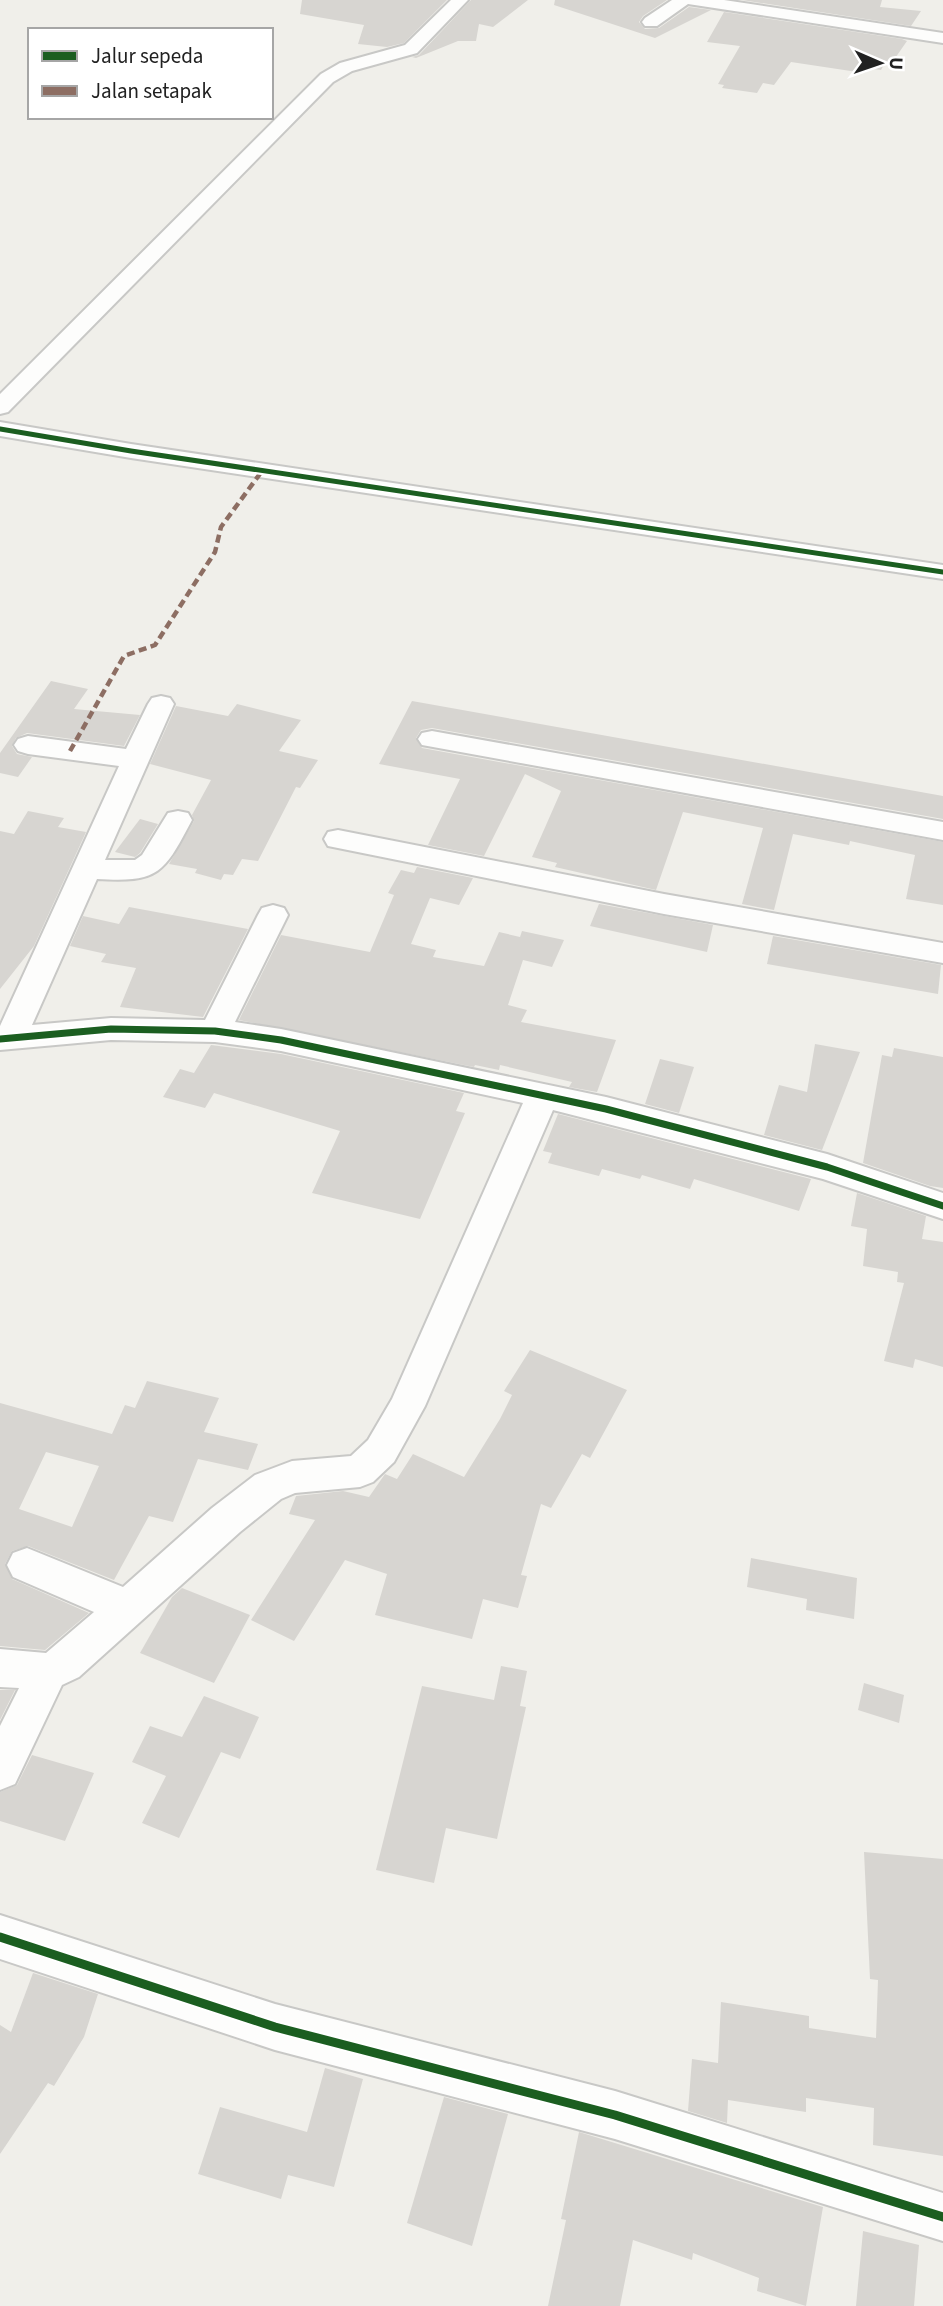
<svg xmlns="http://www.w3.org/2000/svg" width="943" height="2306" font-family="'Source Sans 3',sans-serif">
  <rect width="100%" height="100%" fill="#f0efea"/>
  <!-- building -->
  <g fill="#d7d5d1" fill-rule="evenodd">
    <polygon points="302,0 447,0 404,43 387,47 358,44 364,25 300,14"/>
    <polygon points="471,0 528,0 493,27 479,24 476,41 458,41 416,58 412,57 419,55"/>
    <polygon points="555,0 667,0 643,16 639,22 645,29 659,28 689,7 711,10 655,38 554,5"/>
    <polygon points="742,0 882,0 880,7 921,11 911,26"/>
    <polygon points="724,12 902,39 907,41 891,64 885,63 881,70 873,69 864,73 791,62 774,85 763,83 757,93 722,88 724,85 718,84 740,46 707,42"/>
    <polygon points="51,681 88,689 74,709 140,715 124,746 27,733 16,738 12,746 17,754 32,757 18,777 0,773 0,753"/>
    <polygon points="412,701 943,796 943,819 432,728 421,730 416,738 422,748 943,842 943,905 906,899 915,855 850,841 849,845 793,834 774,910 742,904 763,828 683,812 656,890 555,867 557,863 532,857 561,791 525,774 484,856 428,845 460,779 379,764"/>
    <polygon points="237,704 301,720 279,751 318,760 300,788 296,787 258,861 242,859 233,875 224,874 221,880 195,873 197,869 169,864 194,821 192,815 211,780 150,764 176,706 228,716"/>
    <polygon points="28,811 64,818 58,827 86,832 34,946 0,989 0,831 14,834"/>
    <polygon points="140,819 158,824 140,853 135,857 115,852"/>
    <polygon points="417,867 473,878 459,905 430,898 411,944 436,950 433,957 484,966 499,932 520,937 522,931 564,940 552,967 523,960 508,1005 527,1010 521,1022 616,1040 597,1092 569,1087 572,1082 500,1065 499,1070 475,1065 474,1067 239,1020 281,935 370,952 394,895 388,893 401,870 414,873"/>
    <polygon points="599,904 713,925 707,952 590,926"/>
    <polygon points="129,907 248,929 203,1017 120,1007 136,968 101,962 106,954 70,946 83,916 119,924"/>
    <polygon points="773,936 941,965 938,994 767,964"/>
    <polygon points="815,1044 860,1052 822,1150 764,1135 779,1085 807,1092"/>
    <polygon points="211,1045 281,1054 464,1093 456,1111 465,1113 420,1219 312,1193 340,1131 214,1093 205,1108 163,1097 180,1069 194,1073"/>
    <polygon points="894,1048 943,1057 943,1188 930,1186 863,1163 882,1055 892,1057"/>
    <polygon points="660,1059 694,1067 679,1113 645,1104"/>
    <polygon points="558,1114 811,1179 799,1211 694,1179 690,1189 642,1175 640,1179 602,1169 599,1176 548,1163 552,1153 543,1151"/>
    <polygon points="857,1193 926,1216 922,1239 943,1242 943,1367 915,1359 913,1368 884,1361 904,1283 897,1282 898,1272 863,1266 867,1229 851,1226"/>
    <polygon points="530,1350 627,1390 590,1458 582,1454 551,1508 541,1504 521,1575 527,1576 518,1608 483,1599 472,1639 375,1615 387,1574 345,1560 294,1641 251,1620 315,1520 289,1514 296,1496 343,1491 369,1497 385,1474 397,1479 413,1454 464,1477 500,1419 512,1395 504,1391"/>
    <path d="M147,1381L219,1398L204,1432L258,1444L248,1470L198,1459L173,1522L149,1516L114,1580L28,1546L12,1551L5,1564L12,1579L89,1613L45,1650L0,1646V1403L112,1434L125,1405L135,1408ZM46,1452L99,1466L72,1527L19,1509Z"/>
    <polygon points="751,1558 857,1578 854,1619 806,1610 807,1599 747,1587"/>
    <polygon points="182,1588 250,1615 214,1683 140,1653 172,1597"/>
    <polygon points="501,1666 527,1671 520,1706 526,1707 497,1839 446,1828 434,1883 376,1870 422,1686 494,1700"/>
    <polygon points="864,1683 904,1695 899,1723 858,1710"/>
    <polygon points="0,1690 15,1690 0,1720"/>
    <polygon points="204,1696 259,1717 240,1759 221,1752 179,1838 142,1823 166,1776 132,1762 150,1726 182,1737"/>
    <polygon points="32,1755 94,1773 65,1841 0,1821 0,1792 17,1785"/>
    <polygon points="864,1852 943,1859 943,2156 873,2145 874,2108 806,2098 806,2112 728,2100 727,2123 688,2111 692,2059 718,2063 721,2002 809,2016 809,2028 876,2038 878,1980 870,1979"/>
    <polygon points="33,1973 98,1994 84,2037 54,2086 48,2083 0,2154 0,2025 11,2032"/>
    <polygon points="325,2068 363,2079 334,2187 288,2175 281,2199 198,2174 220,2107 307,2132"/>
    <polygon points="444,2097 508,2114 472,2246 407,2223"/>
    <polygon points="579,2132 823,2207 806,2306 757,2291 759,2278 693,2253 692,2260 633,2240 620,2306 548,2306 566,2220 561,2219"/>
    <polygon points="863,2231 919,2245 914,2306 856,2306"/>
  </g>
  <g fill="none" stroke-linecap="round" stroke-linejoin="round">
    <defs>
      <g id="minor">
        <polygon points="451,0 468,0 417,53 352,71 333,82 8,412 0,414 0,394 321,74 340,63 405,45"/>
        <polygon points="672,0 724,0 943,33 943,43 688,4 657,26 645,26 642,22 645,18"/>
        <polygon points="0,422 131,444 943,565 943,579 131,458 0,436"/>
        <path d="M161,696L170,698L174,704L105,860H135L142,855L168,813L178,811L188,813L192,820C164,873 159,883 97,879L32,1025L111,1018L205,1020L258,915L262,908L273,905L284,908L288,915L235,1022L281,1029L606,1097L827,1154L943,1193V1219L823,1179L553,1110L425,1406L394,1462L373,1482L360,1487L295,1493L281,1499L240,1532L79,1677L62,1685L15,1784L0,1790V1726L19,1688L0,1687V1649L46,1653L94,1612L13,1577L7,1565L13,1553L27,1548L123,1587L212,1508L255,1475L292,1461L351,1456L368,1440L392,1399L523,1103L281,1051L215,1042L111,1040L0,1050V1026L119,766L28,754L18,751L14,745L18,739L28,736L126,749L148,704L152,698Z"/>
        <polygon points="432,731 943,822 943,840 422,745 418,739 422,733"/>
        <polygon points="338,830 664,894 943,943 943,963 664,914 328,846 324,839 328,832"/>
        <polygon points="0,1915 275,2004 615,2091 943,2193 943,2241 615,2139 275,2050 0,1959"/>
      </g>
    </defs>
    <!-- minor casing -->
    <use href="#minor" stroke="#c8c8c6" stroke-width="4"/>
    <!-- minor -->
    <use href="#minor" fill="#fdfdfc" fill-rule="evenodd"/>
    <!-- quiet -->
    <polyline stroke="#8d6e63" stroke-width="4.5" stroke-dasharray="8 4.5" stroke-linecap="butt" points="70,751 124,656 155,645 215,552 221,527 262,471"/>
    <defs>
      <polyline id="cycleway-far2" points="0,429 131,451 943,572"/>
      <polyline id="cycleway-far1" points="0,1039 111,1029 215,1031 281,1040 606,1109 827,1167 943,1206"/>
      <polyline id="cycleway" points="0,1937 275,2027 615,2115 943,2217"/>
    </defs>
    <!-- cycleway-far2 casing -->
    <use href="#cycleway-far2" stroke="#fff" stroke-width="9"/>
    <!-- cycleway-far1 casing -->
    <use href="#cycleway-far1" stroke="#fff" stroke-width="11"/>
    <!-- cycleway casing -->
    <use href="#cycleway" stroke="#fff" stroke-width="13"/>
    <!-- cycleway-far2 -->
    <use href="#cycleway-far2" stroke="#1b5e20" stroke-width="5"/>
    <!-- cycleway-far1 -->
    <use href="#cycleway-far1" stroke="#1b5e20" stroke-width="7"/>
    <!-- cycleway -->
    <use href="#cycleway" stroke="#1b5e20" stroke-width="9"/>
  </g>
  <!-- legend -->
  <rect x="28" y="28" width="245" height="91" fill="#ffffff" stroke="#a6a6a6" stroke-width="2"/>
  <rect x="42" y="51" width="35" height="10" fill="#1b5e20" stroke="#a6a6a6" stroke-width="2"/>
  <text x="91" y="63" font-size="21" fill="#212121">Jalur sepeda</text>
  <rect x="42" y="86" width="35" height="10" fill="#8d6e63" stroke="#a6a6a6" stroke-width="2"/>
  <text x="91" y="98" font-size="21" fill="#212121">Jalan setapak</text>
  <!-- north arrow -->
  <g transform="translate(880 63) rotate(92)" stroke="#ffffff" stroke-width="5" paint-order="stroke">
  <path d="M0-5L12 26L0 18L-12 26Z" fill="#212121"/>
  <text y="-10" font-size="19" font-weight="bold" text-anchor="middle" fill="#212121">U</text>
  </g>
</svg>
